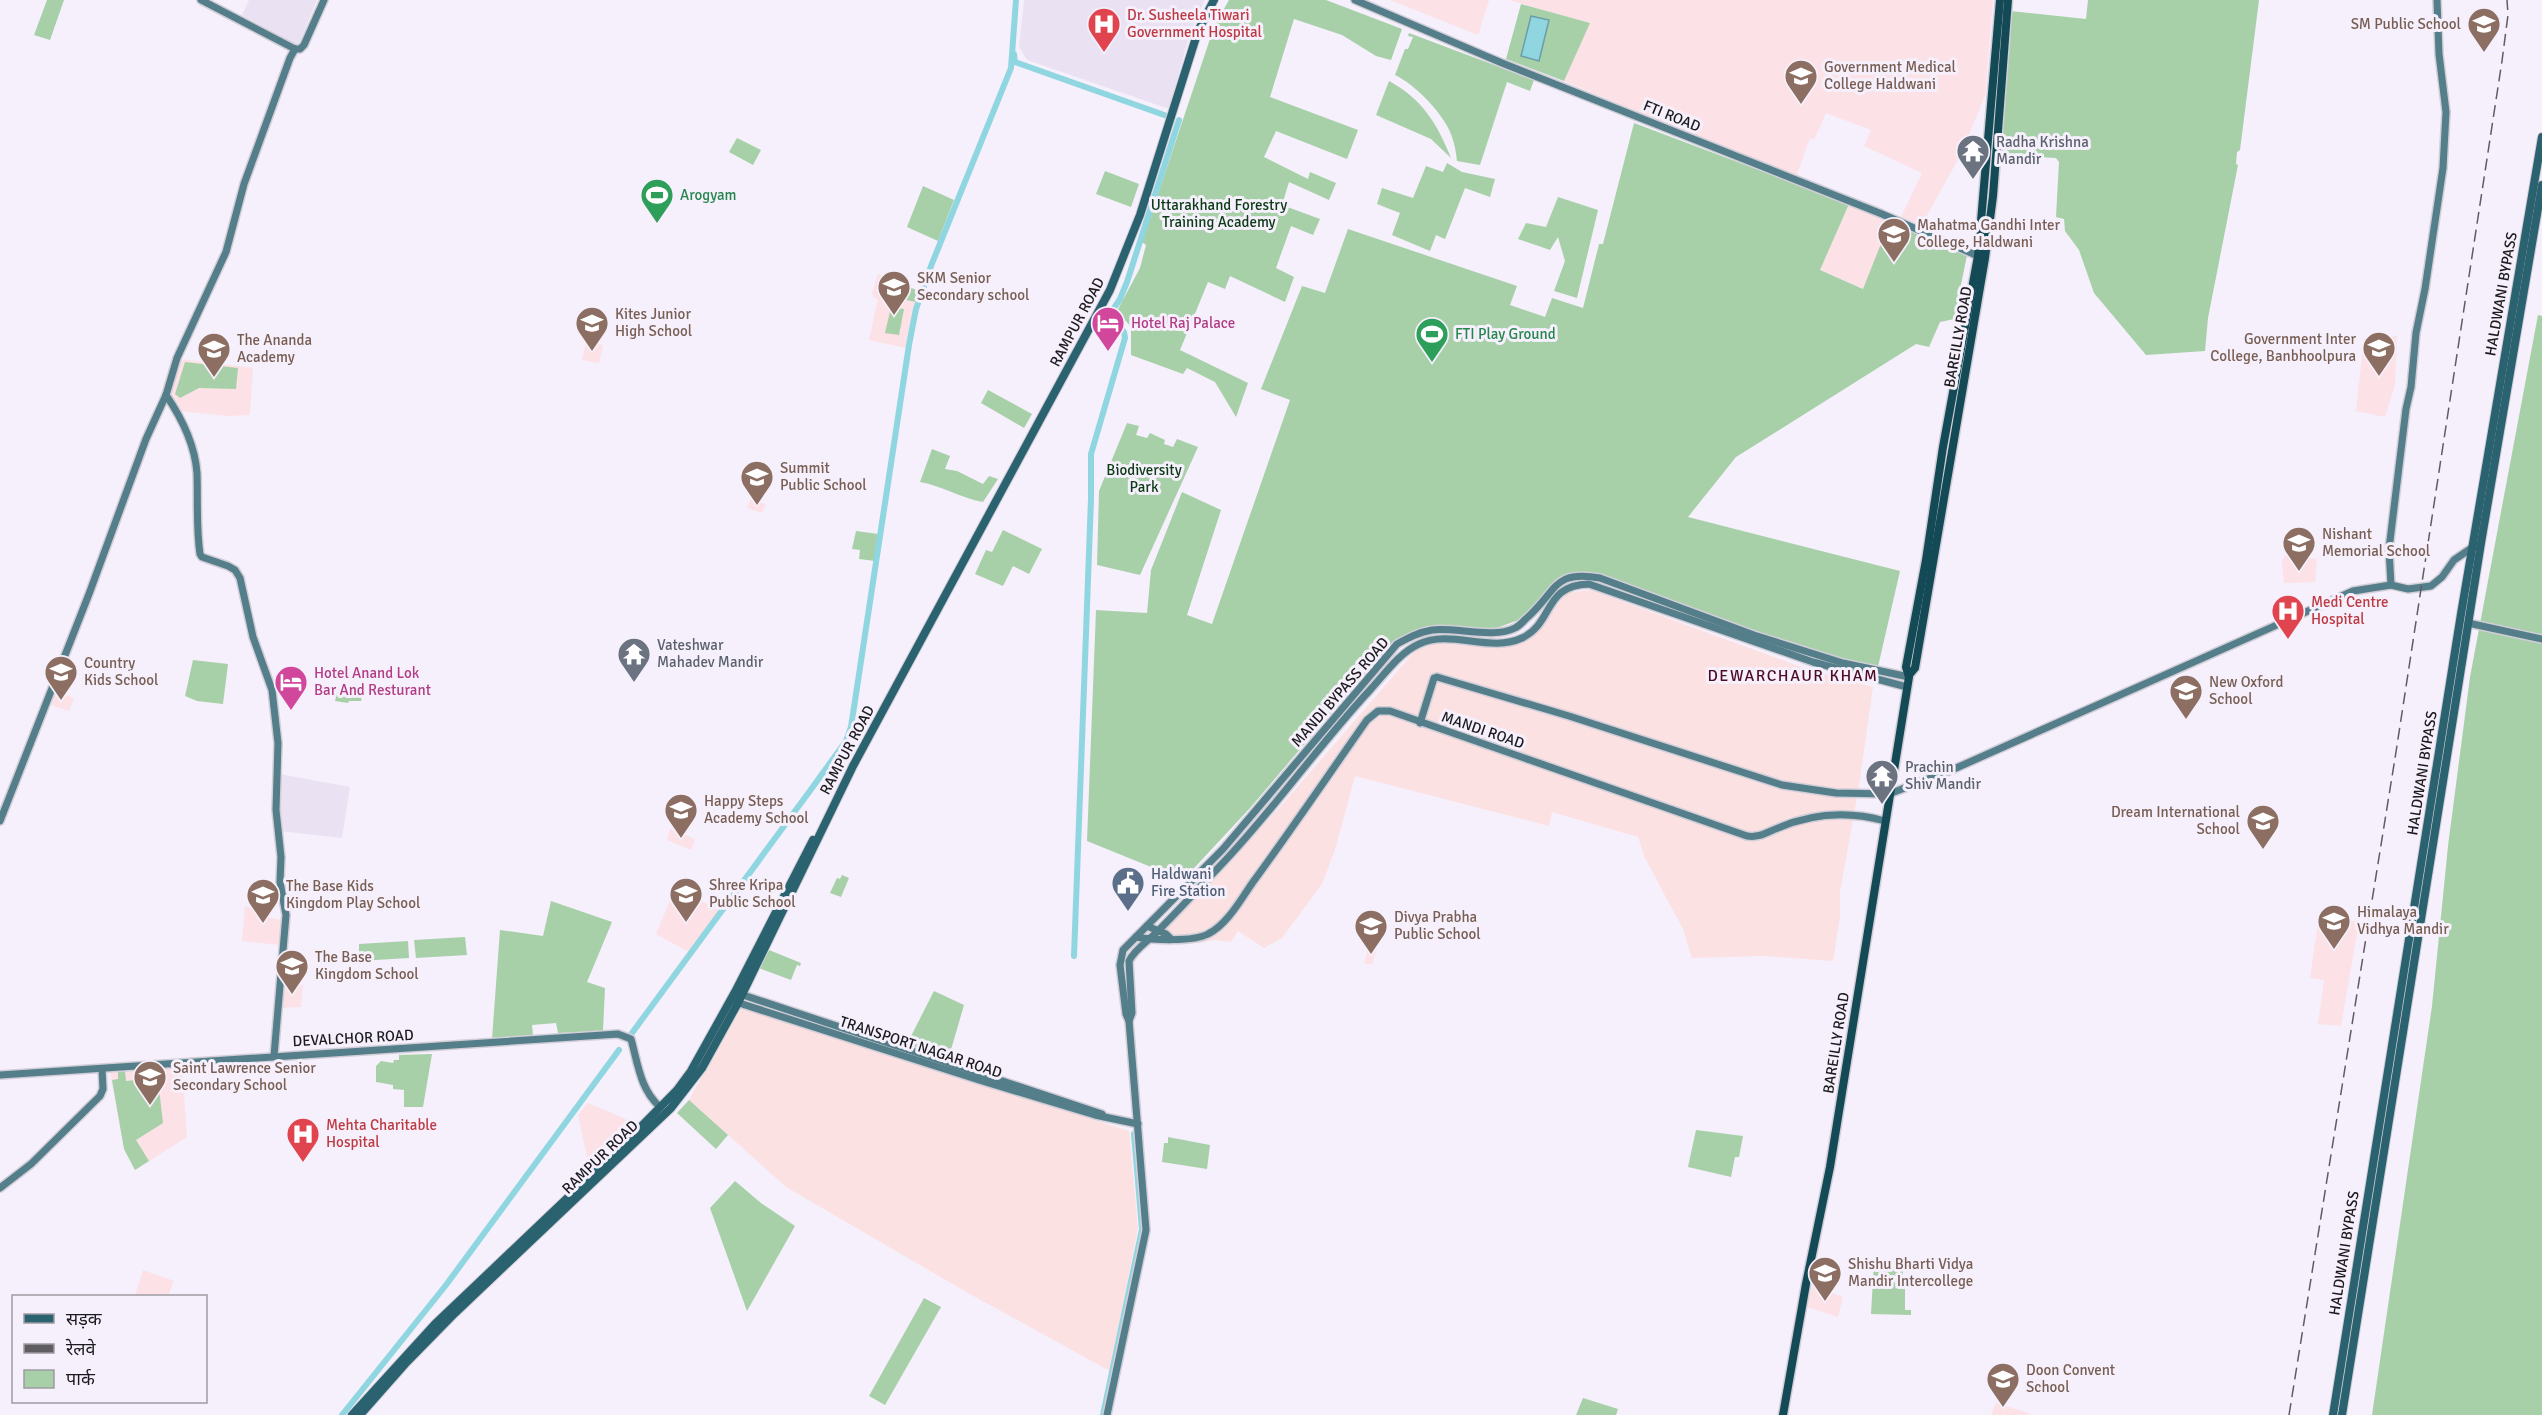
<svg xmlns="http://www.w3.org/2000/svg" width="2542" height="1415" font-family="Signika,'Noto Sans Devanagari',sans-serif">
  <rect width="100%" height="100%" fill="#f5f0fb"/>
  <!-- commercial -->
  <g fill="#fce1e2">
    <polygon points="1591,590 1807,669 1873,687 1859,786 1840,892 1840,917 1833,961 1763,956 1692,958 1683,929 1645,858 1638,837 1552,812 1549,826 1355,776 1335,850 1322,884 1282,938 1264,948 1238,931 1231,942 1215,940 1199,943 1151,943 1280,807 1415,651 1439,642 1502,646 1529,640 1567,593"/>
    <polygon points="740,1008 1129,1131 1138,1228 1110,1371 968,1293 786,1187 689,1100"/>
  </g>
  <!-- built -->
  <g fill="#eae2f3">
    <polygon points="249,0 317,0 298,46 242,15"/>
    <polygon points="1024,0 1205,0 1190,33 1169,109 1027,60 1019,47"/>
    <polygon points="279,774 350,787 342,838 279,831"/>
  </g>
  <!-- education -->
  <g fill="#fce1e6">
    <polygon points="1390,0 1489,0 1478,35"/>
    <polygon points="1509,0 1993,0 1985,96 1960,156 1921,226 1901,217 1922,173 1864,146 1871,130 1826,113 1814,140 1810,138 1796,177 1564,81 1589,23"/>
    <polygon points="1849,204 1967,255 1954,319 1940,322 1820,270"/>
    <polygon points="878,274 919,291 906,348 869,340 878,299 873,297 872,293"/>
    <polygon points="2397,336 2395,385 2385,417 2356,411 2364,338"/>
    <polygon points="586,342 603,345 599,363 582,360"/>
    <polygon points="180,359 253,368 250,415 228,416 180,411 177,402 174,402 170,396"/>
    <polygon points="751,499 766,504 762,513 747,508"/>
    <polygon points="2298,542 2311,545 2309,558 2317,559 2315,582 2284,583 2282,562 2286,554 2292,557"/>
    <polygon points="53,690 74,698 69,711 48,704"/>
    <polygon points="670,829 695,839 691,850 667,840"/>
    <polygon points="676,887 720,911 689,952 656,934"/>
    <polygon points="245,906 266,912 265,917 282,920 280,945 242,941"/>
    <polygon points="2328,916 2359,922 2341,1026 2318,1024 2324,980 2310,978 2318,922"/>
    <polygon points="1369,945 1377,948 1372,965 1364,963"/>
    <polygon points="303,985 301,1007 281,1008 282,987"/>
    <polygon points="182,1068 187,1137 135,1170 124,1149 110,1072"/>
    <polygon points="588,1103 628,1120 634,1126 590,1171 578,1115"/>
    <polygon points="143,1270 174,1281 168,1296 135,1296"/>
    <polygon points="1812,1286 1843,1297 1838,1317 1807,1307"/>
    <polygon points="1996,1403 2029,1413 2028,1415 1991,1415"/>
  </g>
  <!-- green -->
  <g fill="#a7d0a9">
    <polygon points="47,0 64,0 50,40 34,35"/>
    <polygon points="1229,0 1326,0 1402,29 1391,60 1376,56 1342,35 1294,19 1270,97 1358,130 1347,159 1276,131 1264,157 1308,179 1310,172 1336,183 1329,200 1289,182 1282,205 1320,219 1313,235 1291,226 1276,268 1294,277 1285,302 1230,276 1225,289 1208,282 1180,350 1248,383 1236,417 1215,382 1187,368 1183,374 1131,355 1131,327 1117,311 1140,268 1146,245 1142,242 1214,27"/>
    <polygon points="2088,0 2259,0 2240,150 2237,152 2236,164 2238,165 2208,318 2205,351 2146,355 2094,293 2079,250 2065,231 2064,219 2056,217 2059,162 2056,158 1999,155 2010,11 2086,19"/>
    <polygon points="1521,4 1590,23 1564,81 1506,59"/>
    <path d="M1409,33L1534,80L1530,91L1507,82L1480,165L1457,161C1456,153 1455,145 1452,137C1446,116 1415,84 1395,75L1405,49H1408L1413,37L1408,36Z"/>
    <path d="M1389,81C1422,99 1437,123 1451,158L1431,139L1376,115Z"/>
    <polygon points="1634,123 1849,204 1820,270 1863,289 1890,221 1967,255 1954,319 1940,322 1929,347 1916,344 1736,457 1688,517 1900,571 1877,671 1787,643 1589,573 1574,572 1560,577 1521,619 1494,629 1429,627 1403,636 1387,647 1250,808 1183,880 1087,841 1096,610 1147,613 1151,570 1182,492 1221,510 1187,615 1212,624 1290,400 1261,389 1302,286 1325,293 1348,229 1517,286 1510,305 1545,317 1552,298 1583,308 1599,244 1603,244"/>
    <polygon points="737,138 761,150 753,165 729,152"/>
    <polygon points="1447,163 1462,172 1495,179 1490,197 1465,188 1445,239 1436,235 1430,251 1392,235 1400,213 1377,204 1382,188 1413,198 1426,166 1443,172"/>
    <polygon points="1105,171 1139,184 1131,207 1096,194"/>
    <polygon points="923,186 954,200 938,241 907,227"/>
    <polygon points="1558,197 1598,210 1577,298 1554,291 1565,261 1558,237 1550,250 1518,239 1526,223 1546,227"/>
    <polygon points="901,284 919,291 916,302 897,298"/>
    <polygon points="891,307 904,309 899,335 885,333"/>
    <polygon points="2538,315 2542,316 2542,1415 2372,1415 2432,1006 2448,846 2470,677"/>
    <polygon points="185,362 238,368 236,389 199,388 180,398 175,394"/>
    <polygon points="988,390 1032,414 1024,428 981,403"/>
    <polygon points="1127,423 1139,426 1136,435 1147,438 1150,433 1165,440 1164,444 1173,447 1177,439 1198,447 1140,575 1097,565 1099,491"/>
    <path d="M932,449L950,456L945,469L957,471L983,484L989,476L998,479L983,502C961,498 942,486 920,482Z"/>
    <polygon points="1003,530 1042,549 1029,574 1013,566 1003,586 975,574 986,550 992,552"/>
    <polygon points="856,531 878,534 875,561 859,559 860,550 852,549"/>
    <polygon points="193,660 228,664 223,704 197,701 185,696"/>
    <polygon points="337,692 362,696 361,701 349,701 348,703 335,701"/>
    <polygon points="842,875 849,878 841,897 830,893 837,878 840,879"/>
    <polygon points="763,877 777,884 772,894 758,887"/>
    <polygon points="551,901 612,922 587,982 605,988 603,1031 558,1033 556,1023 532,1025 533,1035 492,1039 500,930 543,936"/>
    <polygon points="465,937 467,955 416,958 414,940"/>
    <polygon points="408,941 409,958 359,961 359,944"/>
    <polygon points="769,950 801,963 800,966 797,965 791,980 759,968"/>
    <polygon points="934,991 964,1005 948,1060 906,1046"/>
    <polygon points="432,1054 423,1107 404,1107 404,1090 393,1089 393,1085 376,1082 376,1066 381,1061 393,1063 394,1060 399,1060 399,1055"/>
    <polygon points="125,1071 126,1081 146,1079 159,1089 163,1123 136,1140 149,1161 135,1170 124,1149 112,1080 118,1079 118,1072"/>
    <polygon points="689,1100 728,1135 716,1149 677,1113"/>
    <polygon points="1696,1130 1743,1136 1739,1157 1735,1157 1731,1177 1688,1167"/>
    <polygon points="1168,1137 1210,1145 1207,1169 1162,1162 1164,1143 1168,1143"/>
    <polygon points="735,1181 761,1203 795,1226 747,1311 710,1208"/>
    <polygon points="1874,1262 1903,1266 1903,1276 1907,1276 1907,1282 1905,1282 1905,1310 1911,1310 1911,1315 1871,1314"/>
    <polygon points="924,1298 941,1307 885,1405 869,1396"/>
    <polygon points="1583,1398 1618,1409 1616,1415 1576,1415"/>
  </g>
  <!-- water -->
  <polygon fill="#8fd6e1" stroke="#6c9ea6" stroke-width="1.5" points="1531,16 1549,20 1539,61 1521,56"/>
  <g fill="none" stroke-linecap="round" stroke-linejoin="round">
    <!-- canal -->
    <g stroke="#8fd6e1" stroke-width="6">
      <polyline points="1014,54 1015,62 1167,116"/>
      <polyline points="1074,956 1091,499 1091,454 1125,338 1124,332 1108,317 1120,299 1127,282 1179,120"/>
      <polyline points="632,1033 812,788 846,741 851,727 909,345 916,309 931,266 1011,68 1016,0"/>
      <polyline points="342,1415 446,1285 619,1050"/>
      <polyline points="1103,1415 1142,1229 1134,1134"/>
    </g>
    <defs>
      <g id="secondary">
        <polyline points="201,0 295,49 300,49 304,45 324,0"/>
        <polyline points="1355,0 1502,63 1882,214 1978,256"/>
        <path d="M166,395C181,417 195,446 197,473C198,501 196,527 200,554L202,557L228,566L235,570L240,578L253,637L272,690L278,743L276,810L281,857L280,882L286,915L274,1056"/>
        <polyline points="2391,585 2389,549 2406,409 2411,387 2416,333 2425,289 2443,168 2446,112 2439,54 2437,0"/>
        <polyline points="2468,623 2542,639"/>
        <polyline points="1420,723 1434,678 1437,677 1569,716 1782,785 1836,793 1889,794 1954,769 2353,591 2391,585 2408,589 2431,586 2442,577 2454,560 2476,545"/>
        <polyline points="0,821 89,594 146,439 166,395 177,358 226,252 244,184 290,58 295,49"/>
        <polyline points="1147,926 1166,934 1171,939"/>
        <path d="M1136,937C1153,940 1193,942 1208,934C1227,925 1241,899 1253,882C1292,829 1329,774 1367,720L1378,711H1390L1747,836C1760,838 1767,832 1778,828C1813,813 1849,811 1885,821"/>
        <polyline points="737,993 1102,1114"/>
        <polyline points="736,1002 979,1080 1095,1115 1138,1124"/>
        <path d="M1129,1021L1126,1014L1120,965L1123,950L1223,849L1397,644C1408,638 1419,632 1432,630C1455,627 1494,639 1515,628C1520,626 1525,619 1529,616C1558,589 1554,570 1600,578L1754,635L1843,663L1909,677"/>
        <path d="M0,1075L618,1034L631,1039C638,1064 640,1089 660,1107"/>
        <polyline points="0,1188 31,1164 100,1096 103,1089 102,1069"/>
        <path d="M1107,1415L1146,1230L1129,1021L1132,1013L1129,961C1135,949 1147,942 1157,932C1178,911 1199,888 1220,866C1273,811 1317,747 1370,690C1385,674 1399,653 1419,644C1451,629 1490,653 1522,638C1554,623 1543,585 1589,584L1813,662L1907,687"/>
      </g>
      <g id="primary">
        <polyline points="352,1415 435,1324 621,1147 677,1090 691,1071 735,992 813,840"/>
        <polyline points="360,1415 405,1364 455,1313 671,1108 702,1068 738,1003 853,766 1110,290 1140,215 1198,31 1214,0"/>
        <polyline points="2333,1415 2461,614 2542,137"/>
        <polyline points="2342,1415 2481,543 2542,185"/>
      </g>
      <g id="highway">
        <polyline points="1909,675 1915,668 1985,258 1993,196 2008,0"/>
        <polyline points="1783,1415 1806,1284 1830,1167 1909,677 1906,667 1926,560 1943,447 1978,256 2000,0"/>
      </g>
    </defs>
    <!-- secondary casing -->
    <use href="#secondary" stroke="#d2ced8" stroke-width="10"/>
    <!-- primary casing -->
    <use href="#primary" stroke="#d2ced8" stroke-width="10"/>
    <!-- highway casing -->
    <use href="#highway" stroke="#d2ced8" stroke-width="11"/>
    <!-- secondary -->
    <use href="#secondary" stroke="#547e89" stroke-width="7"/>
    <!-- primary -->
    <use href="#primary" stroke="#2b6270" stroke-width="8"/>
    <!-- highway -->
    <use href="#highway" stroke="#144a56" stroke-width="8"/>
    <!-- rail -->
    <polyline stroke="#5f5c62" stroke-width="1.5" stroke-dasharray="12 6" stroke-linecap="butt" points="2289,1415 2396,752 2502,61 2508,15 2507,0"/>
  </g>
  <!-- icons -->
  <defs>
    <symbol id="hospital-pin" viewBox="-11 -11 22 30"><path d="M0 17L-7.5 6A9.5 9.5 0 1 1 7.5 6Z" fill="#e0444e" stroke="#f5f0fb"/><path d="M-5-5h3v3.5h4V-5h3V5h-3V1.5h-4V5h-3Z" fill="#fff"/></symbol>
    <symbol id="school-pin" viewBox="-11 -11 22 30"><path d="M0 17L-7.5 6A9.5 9.5 0 1 1 7.5 6Z" fill="#8d6e63" stroke="#f5f0fb"/><path d="M0-5L7-2L0 1L-7-2ZM-4 1L0 2.5L4 1V4Q0 6-4 4Z" fill="#fff"/></symbol>
    <symbol id="university-pin" viewBox="-11 -11 22 30"><path d="M0 17L-7.5 6A9.5 9.5 0 1 1 7.5 6Z" fill="#8d6e63" stroke="#f5f0fb"/><path d="M0-5L7-2L0 1L-7-2ZM-4 1L0 2.5L4 1V4Q0 6-4 4Z" fill="#fff"/></symbol>
    <symbol id="temple-pin" viewBox="-11 -11 22 30"><path d="M0 17L-7.5 6A9.5 9.5 0 1 1 7.5 6Z" fill="#6b7280" stroke="#f5f0fb"/><path d="M0-6L5-2H3V0L6.5 2.5H4V6H1.5V3h-3V6H-4V2.5H-6.5L-3 0V-2H-5Z" fill="#fff"/></symbol>
    <symbol id="stadium-pin" viewBox="-11 -11 22 30"><path d="M0 17L-7.5 6A9.5 9.5 0 1 1 7.5 6Z" fill="#2e9e5b" stroke="#f5f0fb"/><path d="M0-5a6.5 5 0 1 0 0 10a6.5 5 0 1 0 0-10ZM-3.5-1.8h7v3.6h-7Z" fill="#fff"/></symbol>
    <symbol id="hotel-pin" viewBox="-11 -11 22 30"><path d="M0 17L-7.5 6A9.5 9.5 0 1 1 7.5 6Z" fill="#d1479c" stroke="#f5f0fb"/><path d="M-6-4.5h1.5V1H6V5H4.5V3h-9V5H-6ZM-4 0a1.8 1.8 0 1 1 3.6 0ZM.5 0V-2.5h3Q6-2.5 6 0Z" fill="#fff"/></symbol>
    <symbol id="civic-pin" viewBox="-11 -11 22 30"><path d="M0 17L-7.5 6A9.5 9.5 0 1 1 7.5 6Z" fill="#5c6f8a" stroke="#f5f0fb"/><path d="M-.6-6.5H3V-4.5H.6V-3L4-1V1h2V6H-6V1h2V-1L-.6-3ZM-1.2 2.5V6h2.4V2.5Z" fill="#fff"/></symbol>
  </defs>
  <g fill-rule="evenodd">
    <use href="#hospital-pin" x="1085" y="5" width="38" height="52"/>
    <use href="#school-pin" x="2465" y="5" width="38" height="52"/>
    <use href="#university-pin" x="1782" y="57" width="38" height="52"/>
    <use href="#temple-pin" x="1954" y="132" width="38" height="52"/>
    <use href="#stadium-pin" x="638" y="176" width="38" height="52"/>
    <use href="#school-pin" x="1875" y="215" width="38" height="52"/>
    <use href="#school-pin" x="875" y="268" width="38" height="52"/>
    <use href="#school-pin" x="573" y="304" width="38" height="52"/>
    <use href="#hotel-pin" x="1089" y="304" width="38" height="52"/>
    <use href="#stadium-pin" x="1413" y="315" width="38" height="52"/>
    <use href="#school-pin" x="2360" y="329" width="38" height="52"/>
    <use href="#school-pin" x="195" y="330" width="38" height="52"/>
    <use href="#school-pin" x="738" y="458" width="38" height="52"/>
    <use href="#school-pin" x="2280" y="524" width="38" height="52"/>
    <use href="#hospital-pin" x="2269" y="592" width="38" height="52"/>
    <use href="#temple-pin" x="615" y="635" width="38" height="52"/>
    <use href="#school-pin" x="42" y="653" width="38" height="52"/>
    <use href="#hotel-pin" x="272" y="663" width="38" height="52"/>
    <use href="#school-pin" x="2167" y="672" width="38" height="52"/>
    <use href="#temple-pin" x="1863" y="757" width="38" height="52"/>
    <use href="#school-pin" x="662" y="791" width="38" height="52"/>
    <use href="#school-pin" x="2244" y="802" width="38" height="52"/>
    <use href="#civic-pin" x="1109" y="864" width="38" height="52"/>
    <use href="#school-pin" x="667" y="875" width="38" height="52"/>
    <use href="#school-pin" x="244" y="876" width="38" height="52"/>
    <use href="#school-pin" x="2315" y="902" width="38" height="52"/>
    <use href="#school-pin" x="1352" y="907" width="38" height="52"/>
    <use href="#school-pin" x="273" y="947" width="38" height="52"/>
    <use href="#school-pin" x="131" y="1058" width="38" height="52"/>
    <use href="#hospital-pin" x="284" y="1115" width="38" height="52"/>
    <use href="#school-pin" x="1806" y="1254" width="38" height="52"/>
    <use href="#school-pin" x="1984" y="1360" width="38" height="52"/>
  </g>
  <g text-anchor="middle" dominant-baseline="central" stroke-width="6" stroke-linejoin="round" paint-order="stroke">
    <!-- health labels -->
    <g font-size="15" fill="#be3a42" stroke="#f5f0fb" text-anchor="start">
      <text x="1127" y="15">Dr. Susheela Tiwari<tspan x="1127" dy="17">Government Hospital</tspan></text>
      <text x="2311" y="602">Medi Centre<tspan x="2311" dy="17">Hospital</tspan></text>
      <text x="326" y="1125">Mehta Charitable<tspan x="326" dy="17">Hospital</tspan></text>
    </g>
    <!-- education labels -->
    <g font-size="15" fill="#785e54" stroke="#f5f0fb" text-anchor="start">
      <text x="2461" y="24" text-anchor="end">SM Public School</text>
      <text x="1824" y="67">Government Medical<tspan x="1824" dy="17">College Haldwani</tspan></text>
      <text x="1917" y="225">Mahatma Gandhi Inter<tspan x="1917" dy="17">College, Haldwani</tspan></text>
      <text x="917" y="278">SKM Senior<tspan x="917" dy="17">Secondary school</tspan></text>
      <text x="615" y="314">Kites Junior<tspan x="615" dy="17">High School</tspan></text>
      <text x="2356" y="339" text-anchor="end">Government Inter<tspan x="2356" dy="17">College, Banbhoolpura</tspan></text>
      <text x="237" y="340">The Ananda<tspan x="237" dy="17">Academy</tspan></text>
      <text x="780" y="468">Summit<tspan x="780" dy="17">Public School</tspan></text>
      <text x="2322" y="534">Nishant<tspan x="2322" dy="17">Memorial School</tspan></text>
      <text x="84" y="663">Country<tspan x="84" dy="17">Kids School</tspan></text>
      <text x="2209" y="682">New Oxford<tspan x="2209" dy="17">School</tspan></text>
      <text x="704" y="801">Happy Steps<tspan x="704" dy="17">Academy School</tspan></text>
      <text x="2240" y="812" text-anchor="end">Dream International<tspan x="2240" dy="17">School</tspan></text>
      <text x="709" y="885">Shree Kripa<tspan x="709" dy="17">Public School</tspan></text>
      <text x="286" y="886">The Base Kids<tspan x="286" dy="17">Kingdom Play School</tspan></text>
      <text x="2357" y="912">Himalaya<tspan x="2357" dy="17">Vidhya Mandir</tspan></text>
      <text x="1394" y="917">Divya Prabha<tspan x="1394" dy="17">Public School</tspan></text>
      <text x="315" y="957">The Base<tspan x="315" dy="17">Kingdom School</tspan></text>
      <text x="173" y="1068">Saint Lawrence Senior<tspan x="173" dy="17">Secondary School</tspan></text>
      <text x="1848" y="1264">Shishu Bharti Vidya<tspan x="1848" dy="17">Mandir Intercollege</tspan></text>
      <text x="2026" y="1370">Doon Convent<tspan x="2026" dy="17">School</tspan></text>
    </g>
    <!-- street labels -->
    <g font-size="15" fill="#1c1a1e" stroke="#f5f0fb">
      <text transform="translate(1672 116) rotate(22)">FTI ROAD</text>
      <text transform="translate(2501 294) rotate(-80)">HALDWANI BYPASS</text>
      <text transform="translate(1077 322) rotate(-62)">RAMPUR ROAD</text>
      <text transform="translate(1958 337) rotate(-80)">BAREILLY ROAD</text>
      <text transform="translate(1340 692) rotate(-49)">MANDI BYPASS ROAD</text>
      <text transform="translate(1483 730) rotate(19)">MANDI ROAD</text>
      <text transform="translate(847 750) rotate(-62)">RAMPUR ROAD</text>
      <text transform="translate(2422 773) rotate(-81)">HALDWANI BYPASS</text>
      <text transform="translate(353 1038) rotate(-3)">DEVALCHOR ROAD</text>
      <text transform="translate(1836 1043) rotate(-81)">BAREILLY ROAD</text>
      <text transform="translate(921 1047) rotate(18)">TRANSPORT NAGAR ROAD</text>
      <text transform="translate(600 1157) rotate(-44)">RAMPUR ROAD</text>
      <text transform="translate(2344 1253) rotate(-81)">HALDWANI BYPASS</text>
    </g>
    <!-- worship labels -->
    <g font-size="15" fill="#5b616d" stroke="#f5f0fb" text-anchor="start">
      <text x="1996" y="142">Radha Krishna<tspan x="1996" dy="17">Mandir</tspan></text>
      <text x="657" y="645">Vateshwar<tspan x="657" dy="17">Mahadev Mandir</tspan></text>
      <text x="1905" y="767">Prachin<tspan x="1905" dy="17">Shiv Mandir</tspan></text>
    </g>
    <!-- leisure labels -->
    <g font-size="15" fill="#27864d" stroke="#f5f0fb" text-anchor="start">
      <text x="680" y="195">Arogyam</text>
      <text x="1455" y="334">FTI Play Ground</text>
    </g>
    <!-- park labels -->
    <g font-size="15" fill="#0b3a14" stroke="#f5f0fb">
      <text x="1219" y="205">Uttarakhand Forestry<tspan x="1219" dy="17">Training Academy</tspan></text>
      <text x="1144" y="470">Biodiversity<tspan x="1144" dy="17">Park</tspan></text>
    </g>
    <!-- hotel labels -->
    <g font-size="15" fill="#b23c85" stroke="#f5f0fb" text-anchor="start">
      <text x="1131" y="323">Hotel Raj Palace</text>
      <text x="314" y="673">Hotel Anand Lok<tspan x="314" dy="17">Bar And Resturant</tspan></text>
    </g>
    <!-- service labels -->
    <g font-size="15" fill="#4e5e75" stroke="#f5f0fb" text-anchor="start">
      <text x="1151" y="874">Haldwani<tspan x="1151" dy="17">Fire Station</tspan></text>
    </g>
    <!-- neighbourhood labels -->
    <g font-size="16" letter-spacing="1.5" fill="#4f0b25" stroke="#f5f0fb">
      <text x="1793" y="676">DEWARCHAUR KHAM</text>
    </g>
  </g>
  <!-- legend -->
  <rect x="12" y="1295" width="195" height="108" fill="#f5f0fb" stroke="#9e9aa3" stroke-width="1.5"/>
  <rect x="24" y="1314" width="30" height="9" fill="#2b6270" stroke="#9e9aa3" stroke-width="1.5"/>
  <text x="66" y="1325" font-size="18" fill="#1c1a1e">सड़क</text>
  <rect x="24" y="1344" width="30" height="9" fill="#5f5c62" stroke="#9e9aa3" stroke-width="1.5"/>
  <text x="66" y="1355" font-size="18" fill="#1c1a1e">रेलवे</text>
  <rect x="24" y="1370" width="30" height="18" fill="#a7d0a9" stroke="#9e9aa3" stroke-width="1.5"/>
  <text x="66" y="1385" font-size="18" fill="#1c1a1e">पार्क</text>
</svg>
